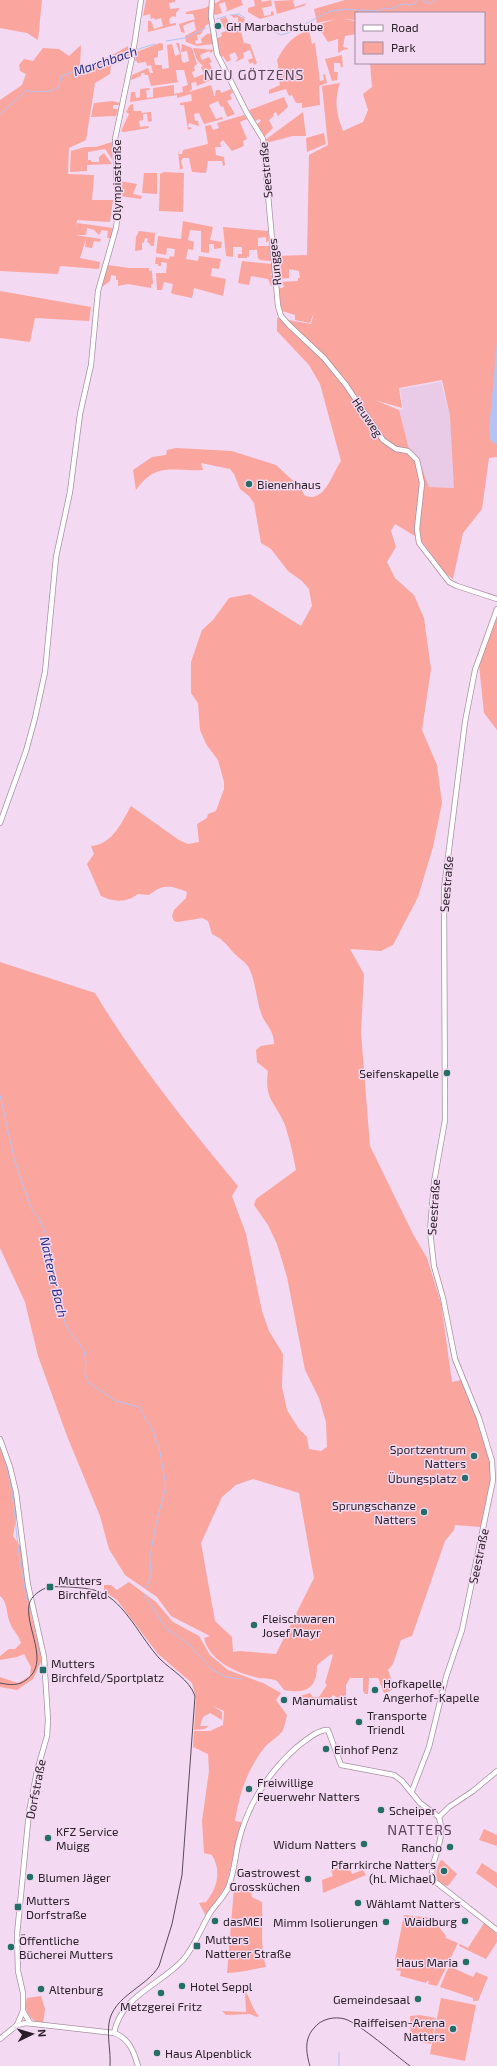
<svg xmlns="http://www.w3.org/2000/svg" width="497" height="2066" font-family="'Exo 2',sans-serif">
  <rect width="100%" height="100%" fill="#f3d9f1"/>
  <!-- built -->
  <polygon fill="#e9cae7" points="441,382 450,416 455,488 429,487 420,463 409,449 399,410 403,409 400,389"/>
  <!-- green -->
  <g fill="#fba59f" fill-rule="evenodd">
    <polygon points="0,0 42,0 38,40 27,33 0,28"/>
    <polygon points="146,0 175,0 175,2 169,3 170,9 180,8 176,13 176,17 173,16 169,19 170,24 176,23 176,25 148,32 148,21 151,21 154,29 163,26 161,18 155,20 154,18 151,19 150,14 143,16"/>
    <polygon points="221,0 241,0 243,5 225,12 227,10 225,2 219,4 222,13 216,15 213,13 214,4"/>
    <polygon points="254,0 261,0 262,2 271,0 272,6 262,8 264,16 271,15 271,12 273,11 274,15 260,19 248,12 248,8 255,6"/>
    <polygon points="295,0 293,1 295,7 307,3 304,6 277,14 274,1"/>
    <path d="M345,0H497V457L489,458L482,509L463,533L453,579L446,574L420,539L395,524L391,531L396,547L387,562L395,578L414,595L424,618L431,669L422,730L437,765L442,803L433,847L418,897L393,945L381,951L350,949L364,974L361,1033L370,1146L413,1234L427,1258L441,1303L452,1382L461,1380C473,1409 492,1447 491,1478C490,1494 485,1511 481,1527L455,1525L454,1530L445,1541L412,1636L401,1640L393,1664L388,1670L393,1684L392,1690L384,1693L378,1678H369L368,1694H365L363,1691V1678H350L346,1685V1698H338L333,1695L327,1703L317,1705L300,1696L310,1693L313,1697H319L327,1685L325,1683L333,1655L331,1654L317,1665C317,1689 306,1694 284,1690L277,1681C271,1678 265,1679 259,1678C237,1673 210,1662 204,1638L210,1636L171,1616L157,1597L125,1575L109,1549L100,1516L67,1436L38,1356L25,1302L0,1248V962L95,993C135,1060 188,1126 238,1186L232,1196L246,1234L262,1311L269,1331L283,1354L282,1387L287,1410L299,1429L307,1437L309,1449L321,1451L327,1447L326,1422L319,1398L305,1370L287,1277L277,1244L268,1225L254,1205L256,1199L296,1170C293,1155 290,1140 285,1125C275,1101 264,1100 268,1071L257,1062L256,1050L261,1046L274,1044C274,1031 267,1026 262,1016C256,1000 256,982 249,968C246,962 237,957 233,952C225,943 224,940 212,934L208,921L202,918L178,922L174,921L172,916L174,910L186,898L187,892C170,885 163,884 149,895L138,894C127,903 113,902 101,896L87,864L94,854L91,846C112,845 122,822 131,806L179,840L188,844L199,842L197,824L207,818L208,814L216,811L224,789V782L218,760L206,744L200,730L198,703L191,693V662L202,630L213,620L229,598L250,594L301,626L312,606L309,589L302,581L288,571L271,549L261,543L254,503L249,496L240,489L234,474L230,469L201,463L203,470C172,472 157,461 136,490L133,470L152,457L166,455L167,450L176,448L232,451L276,465L301,488L304,495C324,505 332,474 341,461L320,384L309,365L277,331V318L311,324L314,312L310,323L295,320V315L282,311L278,289L284,287L283,284H279V282L298,281V278H300L299,271L289,269V278L278,279L275,256L307,255L309,155L328,145L322,86L340,83C334,100 336,114 343,131L363,122L368,110L363,94L372,87L370,63H484V13H356V20L344,19L355,21L356,34L345,36L343,47L348,48V49L343,50L338,53V39L328,42L317,25L336,19L317,23L314,9ZM442,380L450,416L454,488L429,487L420,463L409,449L399,410L375,400L402,408L399,388ZM253,1479L299,1493L314,1578L276,1654L240,1651L233,1652L232,1637L215,1621L201,1543L222,1497L236,1485Z"/>
    <polygon points="210,5 211,23 206,25 201,34 197,35 198,40 195,41 196,44 202,43 201,39 207,34 212,33 213,44 197,46 186,42 185,36 196,30 194,21 183,26 185,33 181,32 179,24 195,19 193,14 186,14 186,12 205,8"/>
    <polygon points="231,15 237,15 245,19 244,22 239,24 244,43 250,44 257,63 254,65 253,62 250,64 248,60 253,58 250,50 243,53 244,58 235,62 238,58 235,52 229,55 231,60 227,62 223,56 220,57 216,39 222,36 221,33 226,31 220,19 226,17 231,28 238,27 238,17 234,18"/>
    <path d="M309,30L312,44L315,43L320,81L324,80L323,75L325,74L327,83L319,86L320,105L302,108V103H296L292,95L289,96L286,89L269,94V90L280,85C278,76 279,66 277,60C285,45 292,36 309,30Z"/>
    <polygon points="160,43 163,44 163,50 158,51 158,57 154,58 155,65 162,65 162,69 169,68 167,45 172,44 175,56 180,54 176,43 179,43 182,61 184,63 189,61 187,51 181,52 182,44 192,48 197,64 194,67 195,71 192,72 194,78 204,74 201,67 203,66 197,60 193,48 214,50 211,53 209,51 200,55 202,60 209,57 212,62 209,63 214,72 219,77 197,86 196,82 191,83 192,89 189,92 211,85 214,96 215,96 216,90 220,90 221,93 231,89 233,92 230,95 232,99 227,101 235,114 227,117 223,106 221,107 218,101 209,105 216,119 222,117 223,119 204,124 199,113 194,114 195,121 198,121 199,126 189,123 188,127 193,128 188,130 184,105 180,105 180,103 192,101 191,94 177,98 177,95 130,102 131,92 135,92 136,98 140,97 140,89 149,88 150,90 146,90 147,98 153,97 153,88 174,85 174,94 183,92 182,87 188,85 184,70 176,70 177,80 179,82 151,86 148,75 145,75 144,73 141,73 141,76 131,80 132,75 148,68 150,73 153,73 151,65 147,66 146,62 137,63 137,61 135,61 136,52"/>
    <path d="M81,45L80,67C98,62 112,56 128,46L129,58L111,66L110,74L95,83L86,140L69,148L68,174L94,175L92,200H113L110,222L77,220L76,230L77,223L113,228L111,238H107L108,231L102,230L99,235L94,230L87,228L86,235H75L101,239L100,242L94,241L92,248L85,247L86,239L80,258L100,262L99,269L60,266L58,274L0,271V100L22,85L26,74L20,71L19,65L24,59L33,61L43,48L59,49L69,56Z"/>
    <polygon points="342,55 343,67 341,67 340,63 334,63 334,72 338,72 337,80 332,81 325,59"/>
    <polygon points="284,97 288,107 278,116 276,112 273,114 274,116 269,120 273,128 264,137 257,124 261,121 260,119 255,121 249,110"/>
    <polygon points="113,101 120,103 119,105 113,105 113,109 118,109 116,116 91,117 94,103"/>
    <polygon points="133,104 134,111 141,111 142,113 151,112 152,121 148,122 147,114 143,114 143,120 139,121 140,127 148,126 149,128 124,132 121,131 129,114 126,112 130,105"/>
    <polygon points="303,112 306,136 293,136 266,143 265,140"/>
    <polygon points="244,115 247,119 240,122 247,139 243,141 244,146 232,151 223,140 220,143 221,147 215,147 216,155 224,157 225,165 223,166 222,161 208,161 206,173 192,172 189,158 183,158 181,161 183,168 180,170 178,150 179,154 182,154 183,150 208,144 205,126 211,125 213,130 219,128 217,123"/>
    <polygon points="324,133 326,144 307,152 306,138"/>
    <polygon points="112,142 112,159 105,149 88,152 88,160 91,160 91,162 99,162 99,157 104,153 112,164 87,165 87,171 70,172 71,151 85,147 96,147"/>
    <polygon points="164,172 184,173 183,212 159,211 160,174"/>
    <polygon points="144,173 157,173 157,194 142,193"/>
    <polygon points="120,181 137,184 133,194 142,196 141,199 120,196"/>
    <polygon points="183,221 213,227 210,240 222,242 221,248 214,249 214,244 209,244 209,253 201,252 201,231 190,230 188,240 194,242 193,250 188,249 186,259 198,261 199,256 221,259 219,269 212,268 211,276 226,279 223,296 194,288 192,298 173,294 171,293 173,284 164,282 162,290 157,290 156,273 166,273 167,263 161,262 161,266 158,266 158,264 155,264 156,257 169,259 170,256 174,257 175,249 167,248 166,255 156,253 158,236 181,239"/>
    <polygon points="223,227 268,231 269,241 266,242 266,237 258,238 258,246 270,246 271,261 260,260 258,258 257,250 249,250 249,257 247,256 247,258 238,258 238,254 242,254 242,247 233,247 233,257 226,256"/>
    <polygon points="139,231 155,233 154,246 151,246 149,243 147,242 148,239 145,238 144,242 142,243 142,250 135,251 136,237"/>
    <polygon points="242,261 272,264 273,273 270,275 274,275 274,286 271,286 268,279 251,276 249,285 238,283"/>
    <polygon points="108,265 129,268 149,268 149,271 152,271 153,284 151,284 151,288 128,284 118,286 118,280 116,280 116,276 111,275 110,281 102,287"/>
    <polygon points="0,291 91,307 89,321 35,318 30,342 0,338"/>
    <polygon points="497,617 497,730 484,713 479,665"/>
    <path d="M0,1445L10,1476L17,1513L13,1536L21,1547L31,1614L42,1660L33,1679L17,1690L0,1687V1677L18,1683L30,1676L31,1667L24,1654L17,1657L0,1660V1656L9,1649H15L21,1643C19,1635 13,1631 10,1623C6,1614 8,1602 0,1596Z"/>
    <path d="M129,1582L156,1602L173,1622L199,1636L210,1655L228,1670L263,1683L281,1693L276,1700L287,1715C286,1719 285,1725 283,1730C280,1736 270,1741 265,1747C248,1768 239,1794 235,1821L241,1822V1827L226,1886L206,1916L199,1903L206,1902C217,1888 222,1872 212,1855L204,1853L202,1821L209,1771L208,1754L193,1747L194,1731H210L223,1725L224,1711L213,1706L222,1712V1720L210,1713L203,1717L200,1726H209L204,1729L194,1730L196,1698L192,1683L158,1654L117,1600L104,1591V1585H111L117,1590Z"/>
    <polygon points="484,1829 497,1835 497,1846 479,1840"/>
    <path d="M442,1860L457,1874L448,1886C433,1884 435,1872 440,1861Z"/>
    <polygon points="482,1863 497,1873 497,1888 476,1873"/>
    <polygon points="348,1865 352,1874 363,1870 366,1875 323,1893 322,1880 333,1876 331,1870"/>
    <path d="M239,1887L241,1890L250,1887L252,1897L262,1902C263,1925 260,1945 266,1967C253,1969 241,1973 227,1973L234,1888Z"/>
    <polygon points="404,1915 432,1918 446,1936 446,1938 458,1943 437,1986 428,1984 429,1981 427,1981 426,1983 400,1976 401,1971 396,1970 398,1961 395,1960"/>
    <polygon points="484,1923 497,1934 497,1942 486,1959 459,1946 460,1944 468,1948"/>
    <polygon points="449,1966 473,1977 476,1972 488,1977 478,2001 473,2001 473,1998 440,1987"/>
    <path d="M245,1991C251,1999 252,2009 259,2016L257,2017L250,2014L226,2015L222,2011L246,2012Z"/>
    <path d="M41,1996L45,2009L43,2024C30,2021 23,2011 27,1998Z"/>
    <polygon points="441,1998 476,2005 465,2061 430,2054"/>
    <polygon points="420,2015 436,2018 431,2044 411,2040 410,2016"/>
  </g>
  <!-- water -->
  <polygon fill="#b4c3f3" points="497,342 497,444 493,443 490,439 489,428"/>
  <g fill="none" stroke-linecap="round" stroke-linejoin="round">
    <!-- stream -->
    <g stroke="#b4c3f3" stroke-width="1">
      <polyline points="422,0 430,4 435,0"/>
      <polyline points="230,15 239,14 245,18"/>
      <polyline points="217,19 226,16"/>
      <path d="M250,22C255,25 259,29 265,30C272,32 275,31 281,35L288,33L328,12L344,9L377,11L384,8L391,9L403,4L412,5L418,0"/>
      <polyline points="166,41 185,38 206,28"/>
      <polyline points="135,50 155,44"/>
      <path d="M0,114L26,91C38,91 48,94 59,87L61,76L64,75L132,51"/>
      <path d="M0,1095L15,1162L32,1210C42,1216 54,1258 54,1270C54,1275 53,1278 54,1283L60,1290L61,1312L67,1327L84,1350L86,1362L85,1372L88,1382L116,1401L139,1407L153,1431L157,1444L159,1446L166,1486L156,1524L150,1557L151,1576L146,1588"/>
      <path d="M0,1447C16,1486 14,1527 21,1568C23,1580 26,1592 28,1604"/>
      <polyline points="144,1594 166,1628 191,1646 211,1669 226,1677 242,1679"/>
      <polyline points="339,2066 339,2052"/>
    </g>
    <defs>
      <g id="secondary">
        <polyline points="212,0 211,17 217,54 247,113 263,139 278,306 281,316 289,325 324,358 346,385 383,440 396,449 408,451 417,460 422,483 417,529 419,543 449,582 457,586 497,599"/>
        <polyline points="0,823 26,751 35,718 45,672 56,557 70,492 80,414 91,365 98,291 116,228 118,213 115,139 133,53 141,0"/>
        <polyline points="0,1439 10,1467 16,1492 28,1585 44,1657 48,1720 47,1736 37,1771 29,1812 17,1935 18,1971 23,1993 23,2011 17,2025"/>
        <polyline points="412,1791 429,1747 446,1677 462,1630 493,1480 492,1461 479,1418 455,1359 443,1298 434,1266 430,1231 434,1182 445,1120 444,889 465,722 475,670 497,609"/>
        <path d="M439,1817C447,1843 428,1861 433,1880L497,1930"/>
        <polyline points="439,1817 449,1807 473,1791 497,1771"/>
        <polyline points="23,2011 30,2023"/>
        <path d="M114,2033C121,1996 160,1985 183,1960C195,1946 201,1928 210,1913C216,1904 224,1897 228,1888C234,1874 235,1858 238,1844C247,1805 268,1773 297,1747C305,1741 318,1729 328,1730L341,1765L394,1775L402,1781L420,1803L439,1817"/>
        <path d="M0,2039L17,2025L26,2023L114,2033C129,2038 134,2052 138,2066"/>
      </g>
    </defs>
    <!-- secondary casing -->
    <use href="#secondary" stroke="#a890a6" stroke-width="6"/>
    <!-- secondary -->
    <use href="#secondary" stroke="#fff" stroke-width="4.5"/>
    <!-- tram -->
    <g stroke="#584b58" stroke-width="1">
      <path d="M0,1683C9,1685 19,1686 26,1680C51,1663 25,1628 29,1605C30,1599 35,1594 40,1591C48,1585 60,1587 70,1587C80,1588 90,1588 100,1592C125,1602 141,1639 160,1659C172,1671 189,1679 195,1696L182,1875L172,1924L159,1966C147,1987 113,1996 109,2023C107,2037 111,2052 110,2066"/>
      <path d="M310,2066C306,2053 304,2039 314,2028C321,2019 334,2016 345,2019C360,2024 395,2055 410,2066"/>
    </g>
  </g>
  <!-- markers -->
  <g fill="#256e68" stroke="#f3d9f1" stroke-width="1.5">
    <circle cx="218" cy="26" r="4"/>
    <circle cx="249" cy="484" r="4"/>
    <circle cx="447" cy="1073" r="4"/>
    <circle cx="474" cy="1456" r="4"/>
    <circle cx="465" cy="1478" r="4"/>
    <circle cx="424" cy="1512" r="4"/>
    <rect x="46" y="1583" width="8" height="8" rx="2"/>
    <circle cx="254" cy="1625" r="4"/>
    <rect x="39" y="1666" width="8" height="8" rx="2"/>
    <circle cx="375" cy="1690" r="4"/>
    <circle cx="284" cy="1700" r="4"/>
    <circle cx="359" cy="1722" r="4"/>
    <circle cx="326" cy="1749" r="4"/>
    <circle cx="249" cy="1789" r="4"/>
    <circle cx="381" cy="1810" r="4"/>
    <circle cx="48" cy="1838" r="4"/>
    <circle cx="364" cy="1844" r="4"/>
    <circle cx="450" cy="1847" r="4"/>
    <circle cx="444" cy="1871" r="4"/>
    <circle cx="30" cy="1877" r="4"/>
    <circle cx="308" cy="1879" r="4"/>
    <circle cx="358" cy="1903" r="4"/>
    <rect x="14" y="1903" width="8" height="8" rx="2"/>
    <circle cx="215" cy="1921" r="4"/>
    <circle cx="465" cy="1921" r="4"/>
    <circle cx="386" cy="1922" r="4"/>
    <rect x="193" y="1942" width="8" height="8" rx="2"/>
    <circle cx="11" cy="1947" r="4"/>
    <circle cx="466" cy="1962" r="4"/>
    <circle cx="182" cy="1986" r="4"/>
    <circle cx="41" cy="1989" r="4"/>
    <circle cx="161" cy="1993" r="4"/>
    <circle cx="418" cy="1999" r="4"/>
    <circle cx="453" cy="2029" r="4"/>
    <circle cx="157" cy="2053" r="4"/>
  </g>
  <g text-anchor="middle" dominant-baseline="central" stroke-width="3" stroke-linejoin="round" paint-order="stroke">
    <!-- poi labels -->
    <g font-size="12" fill="#271e27" stroke="#f3d9f1" text-anchor="start">
      <text x="226" y="26">GH Marbachstube</text>
      <text x="257" y="484">Bienenhaus</text>
      <text x="439" y="1073" text-anchor="end">Seifenskapelle</text>
      <text x="466" y="1449" text-anchor="end">Sportzentrum<tspan x="466" dy="14">Natters</tspan></text>
      <text x="457" y="1478" text-anchor="end">Übungsplatz</text>
      <text x="416" y="1505" text-anchor="end">Sprungschanze<tspan x="416" dy="14">Natters</tspan></text>
      <text x="58" y="1580">Mutters<tspan x="58" dy="14">Birchfeld</tspan></text>
      <text x="262" y="1618">Fleischwaren<tspan x="262" dy="14">Josef Mayr</tspan></text>
      <text x="51" y="1663">Mutters<tspan x="51" dy="14">Birchfeld/Sportplatz</tspan></text>
      <text x="383" y="1683">Hofkapelle,<tspan x="383" dy="14">Angerhof-Kapelle</tspan></text>
      <text x="292" y="1700">Manumalist</text>
      <text x="367" y="1715">Transporte<tspan x="367" dy="14">Triendl</tspan></text>
      <text x="334" y="1749">Einhof Penz</text>
      <text x="257" y="1782">Freiwillige<tspan x="257" dy="14">Feuerwehr Natters</tspan></text>
      <text x="389" y="1810">Scheiper</text>
      <text x="56" y="1831">KFZ Service<tspan x="56" dy="14">Muigg</tspan></text>
      <text x="356" y="1844" text-anchor="end">Widum Natters</text>
      <text x="442" y="1847" text-anchor="end">Rancho</text>
      <text x="436" y="1864" text-anchor="end">Pfarrkirche Natters<tspan x="436" dy="14">(hl. Michael)</tspan></text>
      <text x="300" y="1872" text-anchor="end">Gastrowest<tspan x="300" dy="14">Grossküchen</tspan></text>
      <text x="38" y="1877">Blumen Jäger</text>
      <text x="26" y="1900">Mutters<tspan x="26" dy="14">Dorfstraße</tspan></text>
      <text x="366" y="1903">Wählamt Natters</text>
      <text x="223" y="1921">dasMEI</text>
      <text x="457" y="1921" text-anchor="end">Waidburg</text>
      <text x="378" y="1922" text-anchor="end">Mimm Isolierungen</text>
      <text x="205" y="1939">Mutters<tspan x="205" dy="14">Natterer Straße</tspan></text>
      <text x="19" y="1940">Öffentliche<tspan x="19" dy="14">Bücherei Mutters</tspan></text>
      <text x="458" y="1962" text-anchor="end">Haus Maria</text>
      <text x="190" y="1986">Hotel Seppl</text>
      <text x="49" y="1989">Altenburg</text>
      <text x="410" y="1999" text-anchor="end">Gemeindesaal</text>
      <text x="161" y="2006" text-anchor="middle">Metzgerei Fritz</text>
      <text x="445" y="2022" text-anchor="end">Raiffeisen-Arena<tspan x="445" dy="14">Natters</tspan></text>
      <text x="165" y="2053">Haus Alpenblick</text>
    </g>
    <!-- street labels -->
    <g font-size="12" fill="#271e27" stroke="#f3d9f1">
      <text transform="translate(265 170) rotate(-95)">Seestraße</text>
      <text transform="translate(116 180) rotate(-90)">Olympiastraße</text>
      <text transform="translate(274 262) rotate(-96)">Rungges</text>
      <text transform="translate(368 417) rotate(56)">Heuweg</text>
      <text transform="translate(446 884) rotate(-85)">Seestraße</text>
      <text transform="translate(433 1207) rotate(-86)">Seestraße</text>
      <text transform="translate(478 1556) rotate(-78)">Seestraße</text>
      <text transform="translate(35 1789) rotate(-79)">Dorfstraße</text>
    </g>
    <!-- water labels -->
    <g font-size="13" font-style="italic" fill="#242f88" stroke="#f3d9f1">
      <text transform="translate(105 61) rotate(-19)">Marchbach</text>
      <text transform="translate(54 1277) rotate(77)">Natterer Bach</text>
    </g>
    <!-- quarter labels -->
    <g font-size="14" letter-spacing="1" fill="#584357" stroke="#f3d9f1">
      <text x="254" y="74">NEU GÖTZENS</text>
      <text x="420" y="1829">NATTERS</text>
    </g>
  </g>
  <!-- legend -->
  <rect x="355" y="12" width="130" height="52" fill="#f3d9f1" stroke="#a18ea0"/>
  <rect x="363" y="25" width="20" height="6" fill="#ffffff" stroke="#a18ea0"/>
  <text x="391" y="32" font-size="12" fill="#271e27">Road</text>
  <rect x="363" y="42" width="20" height="12" fill="#fba59f" stroke="#a18ea0"/>
  <text x="391" y="52" font-size="12" fill="#271e27">Park</text>
  <!-- north arrow -->
  <g transform="translate(32 2034) rotate(85)" stroke="#f3d9f1" stroke-width="3" paint-order="stroke">
  <path d="M0-3L7 15L0 10L-7 15Z" fill="#271e27"/>
  <text y="-6" font-size="11" font-weight="bold" text-anchor="middle" fill="#271e27">N</text>
  </g>
</svg>
